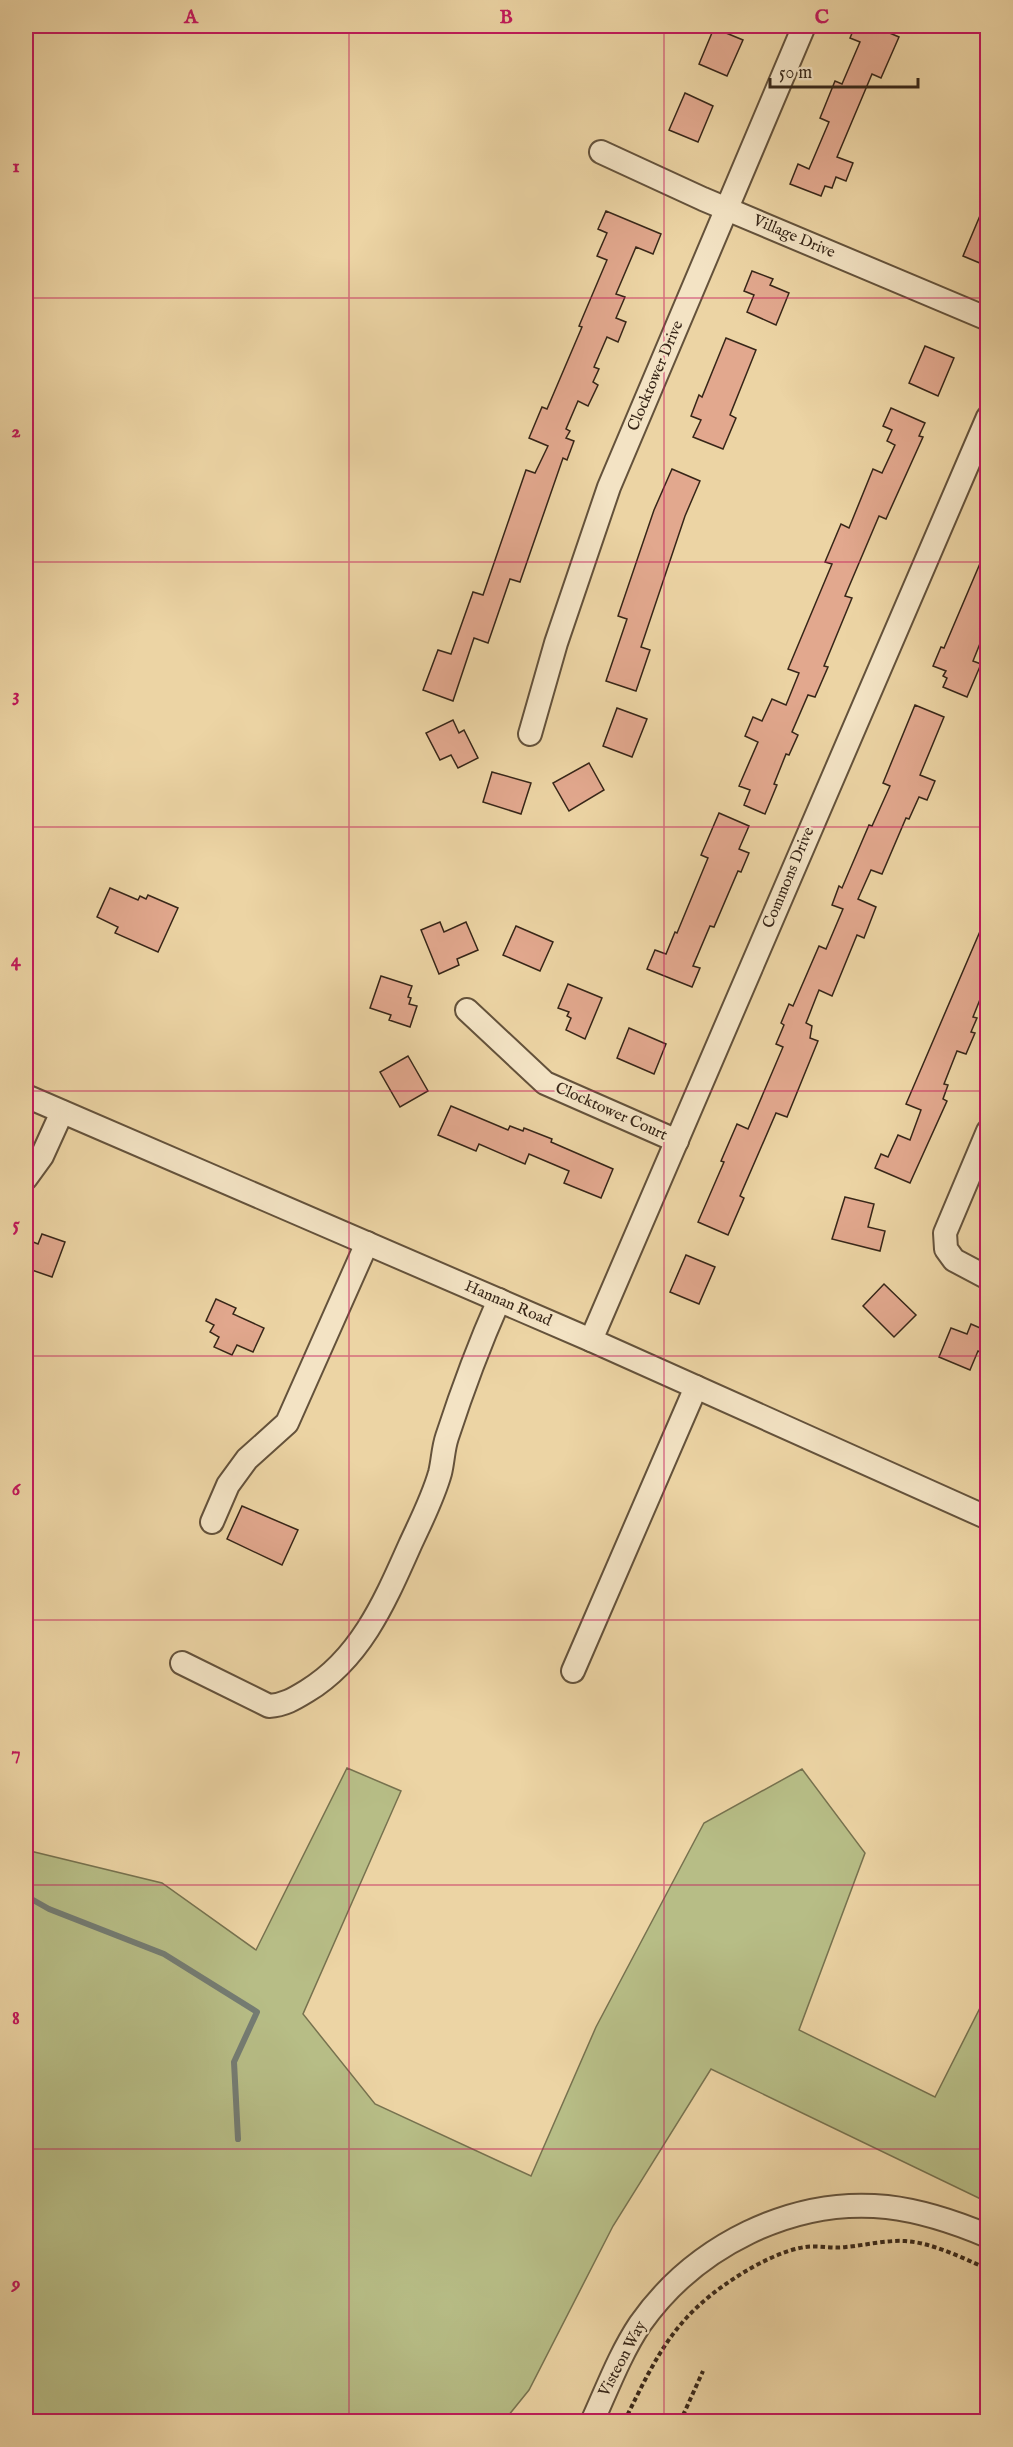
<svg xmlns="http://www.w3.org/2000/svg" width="1013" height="2447" font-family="'IM FELL English',serif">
  <rect width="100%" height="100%" fill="#ecd4a4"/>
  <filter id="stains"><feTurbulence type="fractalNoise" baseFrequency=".00333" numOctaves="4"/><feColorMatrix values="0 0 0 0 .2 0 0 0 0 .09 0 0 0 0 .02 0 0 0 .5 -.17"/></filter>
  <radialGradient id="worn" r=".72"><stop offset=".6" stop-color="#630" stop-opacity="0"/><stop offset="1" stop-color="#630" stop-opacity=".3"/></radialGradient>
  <!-- green -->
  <polygon fill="#b7bd86" stroke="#77724f" stroke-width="1.5" points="347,1768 401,1791 303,2014 375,2104 531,2176 596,2027 704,1823 802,1769 865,1853 799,2030 935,2097 987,1994 987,2202 711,2069 613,2226 529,2390 504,2421 26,2421 26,1850 162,1883 256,1950"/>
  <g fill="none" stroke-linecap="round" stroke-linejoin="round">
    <!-- stream -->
    <polyline stroke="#747c73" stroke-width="6" points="26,1896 49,1909 164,1954 257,2012 234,2062 238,2139"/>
  </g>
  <!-- building -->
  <g fill="#e2a88e" stroke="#372618" stroke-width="1.5">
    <polygon points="855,26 873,26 899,37 881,78 872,74 837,157 853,163 846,181 836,177 832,188 825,186 821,196 790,184 798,164 809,169 829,122 820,118 835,81 842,84 860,42 850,38"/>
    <polygon points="714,28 743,40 727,76 699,64"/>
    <polygon points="685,93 713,106 698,142 669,130"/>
    <polygon points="987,199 987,266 963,256"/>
    <polygon points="606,211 661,234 653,254 636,247 616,294 625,297 616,318 626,322 618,342 607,337 594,367 599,369 593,382 598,385 588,406 578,401 566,429 570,431 566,438 574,441 567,460 563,458 520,582 510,579 488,643 474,638 453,701 423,690 438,650 451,654 473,592 483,595 526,470 535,473 548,446 529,438 542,407 547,409 582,327 579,326 607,260 597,256 607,233 598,229"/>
    <polygon points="752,271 773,279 770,285 789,293 776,325 747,312 754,295 744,291"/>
    <polygon points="726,338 756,350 730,415 736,418 723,449 693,437 701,420 691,416 699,395 702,397"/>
    <polygon points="925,346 954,358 938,396 909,383"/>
    <polygon points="891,408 925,423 919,436 923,437 886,519 879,516 845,596 852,598 824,666 828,667 815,697 808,695 792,732 798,735 789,755 786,754 774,784 777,785 765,814 744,805 750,790 739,786 758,742 745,736 753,717 762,721 772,699 786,705 799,673 788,669 832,564 825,562 841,524 849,528 873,469 882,473 895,445 887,441 892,430 883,426"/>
    <polygon points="672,469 700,481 685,516 641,647 650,650 636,691 606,681 627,619 618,616 654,510"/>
    <polygon points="987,547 987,626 973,661 981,664 967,697 943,687 947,678 943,676 946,671 933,666 941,647 944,648"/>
    <polygon points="915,705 944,717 920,775 935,781 927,800 919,797 909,819 906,818 882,874 871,870 858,899 876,907 864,938 857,935 832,996 819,990 806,1023 812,1026 810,1038 818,1041 787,1117 776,1113 740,1196 744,1198 728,1235 698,1222 724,1162 721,1161 737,1124 748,1129 783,1047 776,1044 784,1025 781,1023 789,1004 793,1006 819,946 826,949 843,909 832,905 839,886 842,888 869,825 872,826 890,786 883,783"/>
    <polygon points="617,708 647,719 632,757 603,746"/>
    <polygon points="453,720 459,733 464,730 478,758 458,768 451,755 440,760 426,733"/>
    <polygon points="589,763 604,790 569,811 553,783"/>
    <polygon points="492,772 531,783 521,814 483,802"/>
    <polygon points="719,813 749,826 739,849 749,853 741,872 738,871 714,927 710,926 693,966 700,968 692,987 647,969 655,950 666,954 675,932 677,933 708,858 701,855"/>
    <polygon points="110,888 138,900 140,896 146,899 148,895 178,908 158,952 115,933 118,927 97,917"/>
    <polygon points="987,915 987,982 973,1017 977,1018 971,1032 975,1033 966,1054 957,1051 944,1084 948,1085 943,1099 947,1101 910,1183 875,1168 881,1154 888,1157 898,1135 910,1140 921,1110 906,1104"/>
    <polygon points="440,922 444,932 466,922 478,950 457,959 459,965 439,974 421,930"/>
    <polygon points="516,926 553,942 540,971 503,955"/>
    <polygon points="381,976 412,986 408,997 411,998 409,1004 417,1006 410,1027 389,1020 391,1015 370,1008"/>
    <polygon points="568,984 602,998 585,1039 566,1030 571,1018 567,1016 569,1012 558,1008"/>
    <polygon points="629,1028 666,1044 654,1074 617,1058"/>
    <polygon points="408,1056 428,1091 400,1107 380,1072"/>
    <polygon points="451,1106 508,1130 510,1126 523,1131 524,1128 552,1139 551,1142 613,1169 601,1198 564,1183 569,1171 529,1154 525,1164 479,1144 476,1151 438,1135"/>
    <polygon points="845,1197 874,1204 868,1227 885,1231 880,1251 832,1239"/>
    <polygon points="42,1234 65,1242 52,1277 26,1268 26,1239 38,1244"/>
    <polygon points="686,1255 715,1267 699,1304 670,1292"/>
    <polygon points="884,1284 916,1315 894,1337 863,1306"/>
    <polygon points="216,1299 236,1308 233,1314 264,1328 253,1352 237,1345 232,1355 214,1347 219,1337 210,1332 214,1325 206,1321"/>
    <polygon points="971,1324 987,1331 987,1340 982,1353 978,1351 970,1370 939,1357 951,1328 967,1334"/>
    <polygon points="242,1506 298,1530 282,1565 227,1539"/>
  </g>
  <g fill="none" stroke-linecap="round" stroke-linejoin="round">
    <defs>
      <g id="minor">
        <polyline points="601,152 703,199 988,319"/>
        <polyline points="530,734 556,643 609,487 804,26"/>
        <polyline points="467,1010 545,1083 677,1141"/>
        <polyline points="26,1096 591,1340 988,1518"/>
        <polyline points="988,1131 945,1233 946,1249 954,1260 988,1278"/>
        <polyline points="26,1178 42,1156 62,1112"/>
        <polyline points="591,1340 988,417"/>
        <polyline points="212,1522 228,1485 247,1459 287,1423 367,1243"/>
        <path d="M182,1663L269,1706C284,1705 294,1699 307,1691C361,1658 385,1601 410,1545C421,1521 433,1498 440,1473C443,1461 443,1449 447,1437C462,1391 479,1345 499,1300"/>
        <polyline points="573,1671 696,1387"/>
        <path d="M592,2422C607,2389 620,2354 640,2324C695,2246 792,2197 887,2207C922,2211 955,2222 988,2236"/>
      </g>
    </defs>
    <!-- minor casing -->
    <use href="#minor" stroke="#64523b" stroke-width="26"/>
    <!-- path -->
    <g stroke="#372618" stroke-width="4" stroke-dasharray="4.5 3" stroke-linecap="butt">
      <path d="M624,2422C659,2351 676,2313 746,2271C763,2261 785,2250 805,2247C818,2245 833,2249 846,2247C866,2245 886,2240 905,2241C934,2243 962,2258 988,2269"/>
      <polyline points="680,2422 703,2371"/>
    </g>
    <!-- minor -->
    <use href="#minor" stroke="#f3e3c4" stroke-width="22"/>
  </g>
  <!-- grid -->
  <path fill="none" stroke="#c2185b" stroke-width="1.5" stroke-opacity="0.55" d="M349,26V2422M664,26V2422M26,298H988M26,562H988M26,827H988M26,1091H988M26,1356H988M26,1620H988M26,1885H988M26,2149H988"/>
  <g text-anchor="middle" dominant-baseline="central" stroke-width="4.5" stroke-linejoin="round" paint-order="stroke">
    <!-- street labels -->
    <g font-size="16" fill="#372618" stroke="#f3e3c4">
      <text transform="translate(794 237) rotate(23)">Village Drive</text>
      <text transform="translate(656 376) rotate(-67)">Clocktower Drive</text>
      <text transform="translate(789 878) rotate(-67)">Commons Drive</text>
      <text transform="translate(611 1112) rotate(24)">Clocktower Court</text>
      <text transform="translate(508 1304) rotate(23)">Hannan Road</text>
      <text transform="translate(623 2359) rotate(-62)">Visteon Way</text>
    </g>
  </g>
  <!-- margin -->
  <rect width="1013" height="2447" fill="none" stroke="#ecd4a4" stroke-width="66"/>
  <!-- scale -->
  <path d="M770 78v9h148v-9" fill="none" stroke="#372618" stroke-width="3"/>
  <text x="779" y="78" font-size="18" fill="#372618" stroke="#f3e3c4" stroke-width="4.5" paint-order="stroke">50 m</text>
  <rect x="33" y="33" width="947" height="2381" fill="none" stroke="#c2185b" stroke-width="2"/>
  <g font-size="20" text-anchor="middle" font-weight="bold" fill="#c2185b">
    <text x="191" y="23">A</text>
    <text x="506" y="23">B</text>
    <text x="822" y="23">C</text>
    <text x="16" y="172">1</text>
    <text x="16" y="437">2</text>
    <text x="16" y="701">3</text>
    <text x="16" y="966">4</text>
    <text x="16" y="1230">5</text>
    <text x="16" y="1495">6</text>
    <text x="16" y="1759">7</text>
    <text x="16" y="2024">8</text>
    <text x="16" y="2289">9</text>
  </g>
  <rect width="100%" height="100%" filter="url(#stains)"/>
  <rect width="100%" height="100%" fill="url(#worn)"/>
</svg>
